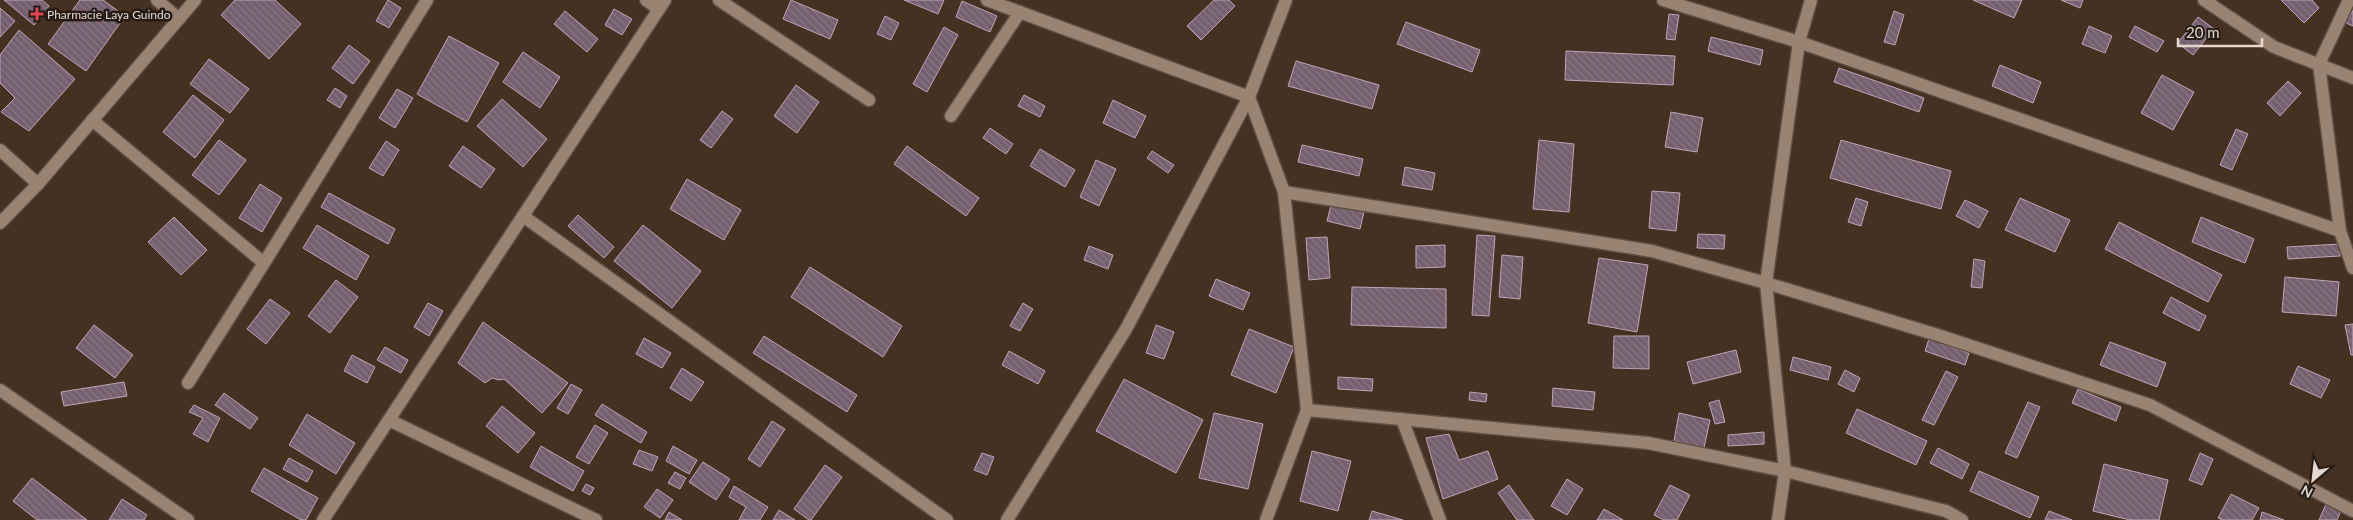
<svg xmlns="http://www.w3.org/2000/svg" width="2353" height="520" font-family="Lato,sans-serif">
  <defs>
    <pattern id="building-back-hatch" width="6" height="6" patternUnits="userSpaceOnUse" patternTransform="scale(1.25)"><rect width="6" height="6" fill="#745f6f"/><path d="M-1 5l2 2M0 0l6 6M5-1l2 2" fill="none" stroke="#887582"/></pattern>
  </defs>
  <rect width="100%" height="100%" fill="#443122"/>
  <!-- building -->
  <g fill="url(#building-back-hatch)" stroke="#bea6b8">
    <polygon points="4,0 42,0 49,6 34,25"/>
    <polygon points="80,0 103,0 125,16 86,71 48,44"/>
    <polygon points="235,0 275,0 301,24 269,59 221,15"/>
    <polygon points="388,0 401,8 389,28 376,21"/>
    <polygon points="791,0 838,20 830,39 783,19"/>
    <polygon points="904,0 944,0 938,14"/>
    <polygon points="1214,0 1229,0 1235,6 1201,40 1187,26"/>
    <polygon points="1973,0 2022,0 2014,18"/>
    <polygon points="2061,0 2083,0 2080,8"/>
    <polygon points="2281,0 2312,0 2319,8 2304,23"/>
    <polygon points="962,1 997,16 990,32 956,17"/>
    <polygon points="0,8 15,21 0,37"/>
    <polygon points="614,9 632,19 622,35 605,25"/>
    <polygon points="2353,10 2353,26 2346,23"/>
    <polygon points="565,11 598,39 587,52 554,24"/>
    <polygon points="1894,11 1904,15 1895,45 1884,42"/>
    <polygon points="1669,14 1679,15 1675,40 1666,39"/>
    <polygon points="885,16 899,23 891,40 877,34"/>
    <polygon points="2198,17 2214,29 2193,55 2178,43"/>
    <polygon points="1406,22 1480,50 1472,72 1397,44"/>
    <polygon points="2089,26 2112,36 2105,53 2082,44"/>
    <polygon points="2135,26 2164,41 2157,52 2129,37"/>
    <polygon points="944,27 958,35 927,92 913,84"/>
    <polygon points="19,30 75,79 29,131 1,112 15,98 0,83 0,55"/>
    <polygon points="449,36 499,63 467,122 417,94"/>
    <polygon points="1711,37 1763,50 1760,65 1708,51"/>
    <polygon points="349,45 370,61 353,84 332,68"/>
    <polygon points="1566,51 1675,56 1673,85 1565,80"/>
    <polygon points="523,52 560,77 540,108 503,82"/>
    <polygon points="209,59 249,89 230,113 190,84"/>
    <polygon points="1296,61 1379,85 1372,109 1288,86"/>
    <polygon points="2000,65 2041,82 2033,103 1992,86"/>
    <polygon points="1839,68 1924,98 1919,112 1834,82"/>
    <polygon points="2162,75 2194,92 2173,130 2141,113"/>
    <polygon points="2288,81 2301,93 2280,116 2267,103"/>
    <polygon points="796,85 819,102 797,133 774,116"/>
    <polygon points="335,88 347,96 340,108 327,100"/>
    <polygon points="397,89 413,98 395,128 379,118"/>
    <polygon points="193,95 224,120 195,158 163,132"/>
    <polygon points="1024,95 1045,106 1040,117 1018,106"/>
    <polygon points="502,99 547,139 523,167 477,126"/>
    <polygon points="1113,100 1146,116 1135,138 1103,123"/>
    <polygon points="722,111 733,119 711,148 700,140"/>
    <polygon points="1671,112 1703,118 1697,152 1665,147"/>
    <polygon points="990,128 1013,144 1006,154 983,138"/>
    <polygon points="2236,129 2248,134 2232,170 2220,165"/>
    <polygon points="219,140 246,160 219,195 192,175"/>
    <polygon points="1539,140 1574,144 1569,212 1533,209"/>
    <polygon points="1841,140 1951,171 1941,209 1830,178"/>
    <polygon points="386,141 399,150 383,176 369,168"/>
    <polygon points="1302,145 1363,159 1359,176 1298,162"/>
    <polygon points="463,146 495,169 481,188 449,166"/>
    <polygon points="907,146 979,198 966,216 894,164"/>
    <polygon points="1040,149 1075,170 1065,187 1030,166"/>
    <polygon points="1152,151 1174,165 1168,173 1147,158"/>
    <polygon points="1096,160 1116,169 1099,206 1080,197"/>
    <polygon points="1405,167 1435,173 1432,190 1402,185"/>
    <polygon points="687,179 741,210 724,240 670,209"/>
    <polygon points="260,184 282,198 262,232 239,218"/>
    <polygon points="1652,191 1680,193 1676,231 1649,228"/>
    <polygon points="329,193 395,229 388,244 321,207"/>
    <polygon points="1856,198 1868,202 1861,226 1848,222"/>
    <polygon points="2020,198 2070,220 2055,252 2005,230"/>
    <polygon points="1965,200 1988,211 1979,228 1956,216"/>
    <polygon points="1331,205 1364,212 1360,229 1327,221"/>
    <polygon points="578,215 614,247 604,258 568,226"/>
    <polygon points="174,217 207,250 181,275 148,242"/>
    <polygon points="2201,217 2254,239 2245,263 2192,242"/>
    <polygon points="2119,222 2222,275 2208,302 2105,249"/>
    <polygon points="317,225 369,256 356,280 303,248"/>
    <polygon points="643,225 701,271 672,308 614,261"/>
    <polygon points="1698,234 1725,235 1724,249 1697,248"/>
    <polygon points="1477,235 1495,236 1489,316 1472,315"/>
    <polygon points="1327,237 1330,278 1309,280 1306,238"/>
    <polygon points="2340,244 2340,256 2288,259 2287,247"/>
    <polygon points="1445,245 1445,267 1416,268 1416,246"/>
    <polygon points="1089,246 1113,255 1108,269 1084,260"/>
    <polygon points="1502,255 1523,257 1520,299 1499,297"/>
    <polygon points="1599,258 1648,265 1637,332 1588,323"/>
    <polygon points="1974,259 1985,261 1982,288 1971,287"/>
    <polygon points="810,267 902,326 883,357 791,297"/>
    <polygon points="2285,277 2339,282 2336,316 2282,312"/>
    <polygon points="1216,279 1250,293 1243,310 1209,296"/>
    <polygon points="336,280 358,297 330,333 308,316"/>
    <polygon points="1352,287 1446,289 1446,328 1351,325"/>
    <polygon points="2171,297 2206,316 2199,331 2163,313"/>
    <polygon points="270,299 290,313 266,344 247,329"/>
    <polygon points="428,303 443,311 429,336 414,327"/>
    <polygon points="1023,303 1033,309 1020,331 1010,326"/>
    <polygon points="483,322 568,383 542,413 504,379 499,380 492,378 485,383 458,363"/>
    <polygon points="2353,324 2353,355 2351,355 2345,325"/>
    <polygon points="94,325 133,355 115,378 76,348"/>
    <polygon points="1156,325 1174,332 1164,359 1146,353"/>
    <polygon points="1249,329 1294,347 1276,393 1231,375"/>
    <polygon points="764,336 857,395 847,412 753,353"/>
    <polygon points="1614,336 1649,336 1649,369 1613,368"/>
    <polygon points="644,338 671,353 662,368 636,354"/>
    <polygon points="1929,339 1969,353 1965,365 1925,351"/>
    <polygon points="2110,342 2166,363 2157,387 2100,365"/>
    <polygon points="385,347 408,360 401,373 377,360"/>
    <polygon points="1736,350 1741,372 1693,384 1687,362"/>
    <polygon points="1009,351 1045,371 1038,384 1002,365"/>
    <polygon points="352,355 375,367 367,383 344,371"/>
    <polygon points="1793,357 1831,367 1828,380 1790,370"/>
    <polygon points="2298,366 2330,380 2321,398 2290,384"/>
    <polygon points="682,368 704,382 691,401 670,388"/>
    <polygon points="1845,370 1860,378 1854,392 1838,384"/>
    <polygon points="1946,371 1958,377 1934,425 1922,420"/>
    <polygon points="1338,377 1373,379 1372,391 1338,389"/>
    <polygon points="1124,379 1203,420 1176,473 1096,431"/>
    <polygon points="124,382 127,396 64,406 61,392"/>
    <polygon points="571,384 582,390 568,414 557,408"/>
    <polygon points="1553,388 1595,392 1593,410 1552,406"/>
    <polygon points="2078,389 2121,407 2116,421 2072,403"/>
    <polygon points="1470,392 1487,394 1486,402 1469,400"/>
    <polygon points="224,393 258,418 250,429 215,405"/>
    <polygon points="1719,400 1725,422 1715,424 1709,403"/>
    <polygon points="2028,402 2040,407 2017,458 2005,453"/>
    <polygon points="602,404 647,432 641,443 595,415"/>
    <polygon points="194,405 220,418 208,442 193,434 203,418 189,412"/>
    <polygon points="502,406 535,433 518,453 486,426"/>
    <polygon points="1857,409 1927,441 1916,465 1846,433"/>
    <polygon points="1214,413 1263,424 1248,489 1199,478"/>
    <polygon points="1679,413 1710,420 1704,448 1674,441"/>
    <polygon points="307,414 355,443 336,474 289,445"/>
    <polygon points="772,421 785,429 760,467 748,459"/>
    <polygon points="595,425 608,433 589,464 576,457"/>
    <polygon points="1764,432 1764,444 1728,446 1728,435"/>
    <polygon points="1449,434 1459,460 1488,451 1498,479 1443,499 1426,438"/>
    <polygon points="541,446 584,471 573,491 530,467"/>
    <polygon points="673,446 697,460 689,474 666,461"/>
    <polygon points="1938,448 1969,464 1962,479 1930,463"/>
    <polygon points="639,450 658,457 652,471 633,464"/>
    <polygon points="1312,451 1351,461 1338,511 1300,501"/>
    <polygon points="982,453 994,457 987,475 974,470"/>
    <polygon points="2200,453 2213,459 2202,485 2189,480"/>
    <polygon points="289,458 313,471 307,482 283,469"/>
    <polygon points="703,462 730,479 716,500 689,482"/>
    <polygon points="2104,464 2168,480 2159,520 2130,520 2093,511"/>
    <polygon points="825,465 842,477 811,520 809,520 794,509"/>
    <polygon points="264,468 318,498 306,520 301,520 251,491"/>
    <polygon points="1979,471 2039,497 2030,518 1970,491"/>
    <polygon points="675,472 686,478 680,489 668,483"/>
    <polygon points="32,478 87,520 37,520 13,501"/>
    <polygon points="1567,479 1583,489 1567,515 1551,506"/>
    <polygon points="586,484 594,488 590,495 582,491"/>
    <polygon points="1509,485 1534,520 1517,520 1498,493"/>
    <polygon points="1670,485 1690,495 1677,520 1664,520 1654,515"/>
    <polygon points="734,486 768,507 760,520 739,520 746,507 729,497"/>
    <polygon points="657,489 673,500 660,518 644,507"/>
    <polygon points="2231,494 2259,508 2252,520 2223,520 2218,518"/>
    <polygon points="122,499 147,515 144,520 109,520"/>
    <polygon points="2326,504 2341,511 2337,520 2319,520"/>
    <polygon points="1604,509 1623,520 1597,520"/>
    <polygon points="779,510 795,520 773,520"/>
    <polygon points="1372,511 1403,520 1369,520"/>
    <polygon points="2049,511 2072,520 2045,520"/>
    <polygon points="669,512 682,520 665,520"/>
    <polygon points="2262,512 2284,520 2260,520"/>
  </g>
  <g fill="none" stroke-linecap="round" stroke-linejoin="round">
    <defs>
      <g id="street">
        <polyline points="157,0 179,19"/>
        <polyline points="646,0 659,9"/>
        <polyline points="719,0 869,100"/>
        <polyline points="987,0 1249,97 1284,192 1307,410 1266,520"/>
        <polyline points="1663,0 1799,42 2340,231"/>
        <polyline points="2204,0 2274,47 2353,78"/>
        <polyline points="2349,0 2319,64 2340,231 2353,268"/>
        <polyline points="951,116 1020,12"/>
        <polyline points="92,120 264,263"/>
        <polyline points="0,150 38,184"/>
        <polyline points="1284,192 1652,251 1766,283 1944,337 2150,405 2353,511"/>
        <polyline points="523,216 947,520"/>
        <polyline points="188,383 264,263 427,0"/>
        <polyline points="0,390 188,520"/>
        <polyline points="1307,410 1648,443 1785,471 1946,511 1962,520"/>
        <polyline points="1402,419 1440,520"/>
        <polyline points="389,420 596,520"/>
        <polyline points="323,520 665,0"/>
        <polyline points="1007,520 1126,329 1249,97 1286,0"/>
        <polyline points="1778,520 1785,471 1766,283 1799,42 1811,0"/>
      </g>
      <polyline id="secondary" points="0,223 38,184 195,0"/>
    </defs>
    <!-- street casing -->
    <use href="#street" stroke="#5e4e41" stroke-width="15"/>
    <!-- secondary casing -->
    <use href="#secondary" stroke="#5e4e41" stroke-width="15"/>
    <!-- street -->
    <use href="#street" stroke="#998372" stroke-width="12"/>
    <!-- secondary -->
    <use href="#secondary" stroke="#998372" stroke-width="12"/>
  </g>
  <!-- markers -->
  <path fill="#e0444e" stroke="#241b14" stroke-width="2" d="M34.5 6.5h5v5h5v5h-5v5h-5v-5h-5v-5h5z"/>
  <g text-anchor="middle" dominant-baseline="central" stroke-width="5" stroke-linejoin="round" paint-order="stroke">
    <!-- poi labels -->
    <g font-size="12" fill="#e3d7ce" stroke="#241b14" text-anchor="start">
      <text x="47" y="14">Pharmacie Laya Guindo</text>
    </g>
  </g>
  <!-- north arrow -->
  <g transform="translate(2313 480) rotate(208)" stroke="#241b14" stroke-width="4" paint-order="stroke">
  <path d="M0-4L9 19L0 12L-9 19Z" fill="#e3d7ce"/>
  <text y="-8" font-size="14" font-weight="bold" text-anchor="middle" fill="#e3d7ce">N</text>
  </g>
  <!-- scale -->
  <path d="M2178 38v8h84v-8" fill="none" stroke="#e3d7ce" stroke-width="2.5"/>
  <text x="2186" y="38" font-size="15" fill="#e3d7ce" stroke="#241b14" stroke-width="4" paint-order="stroke">20 m</text>
</svg>
